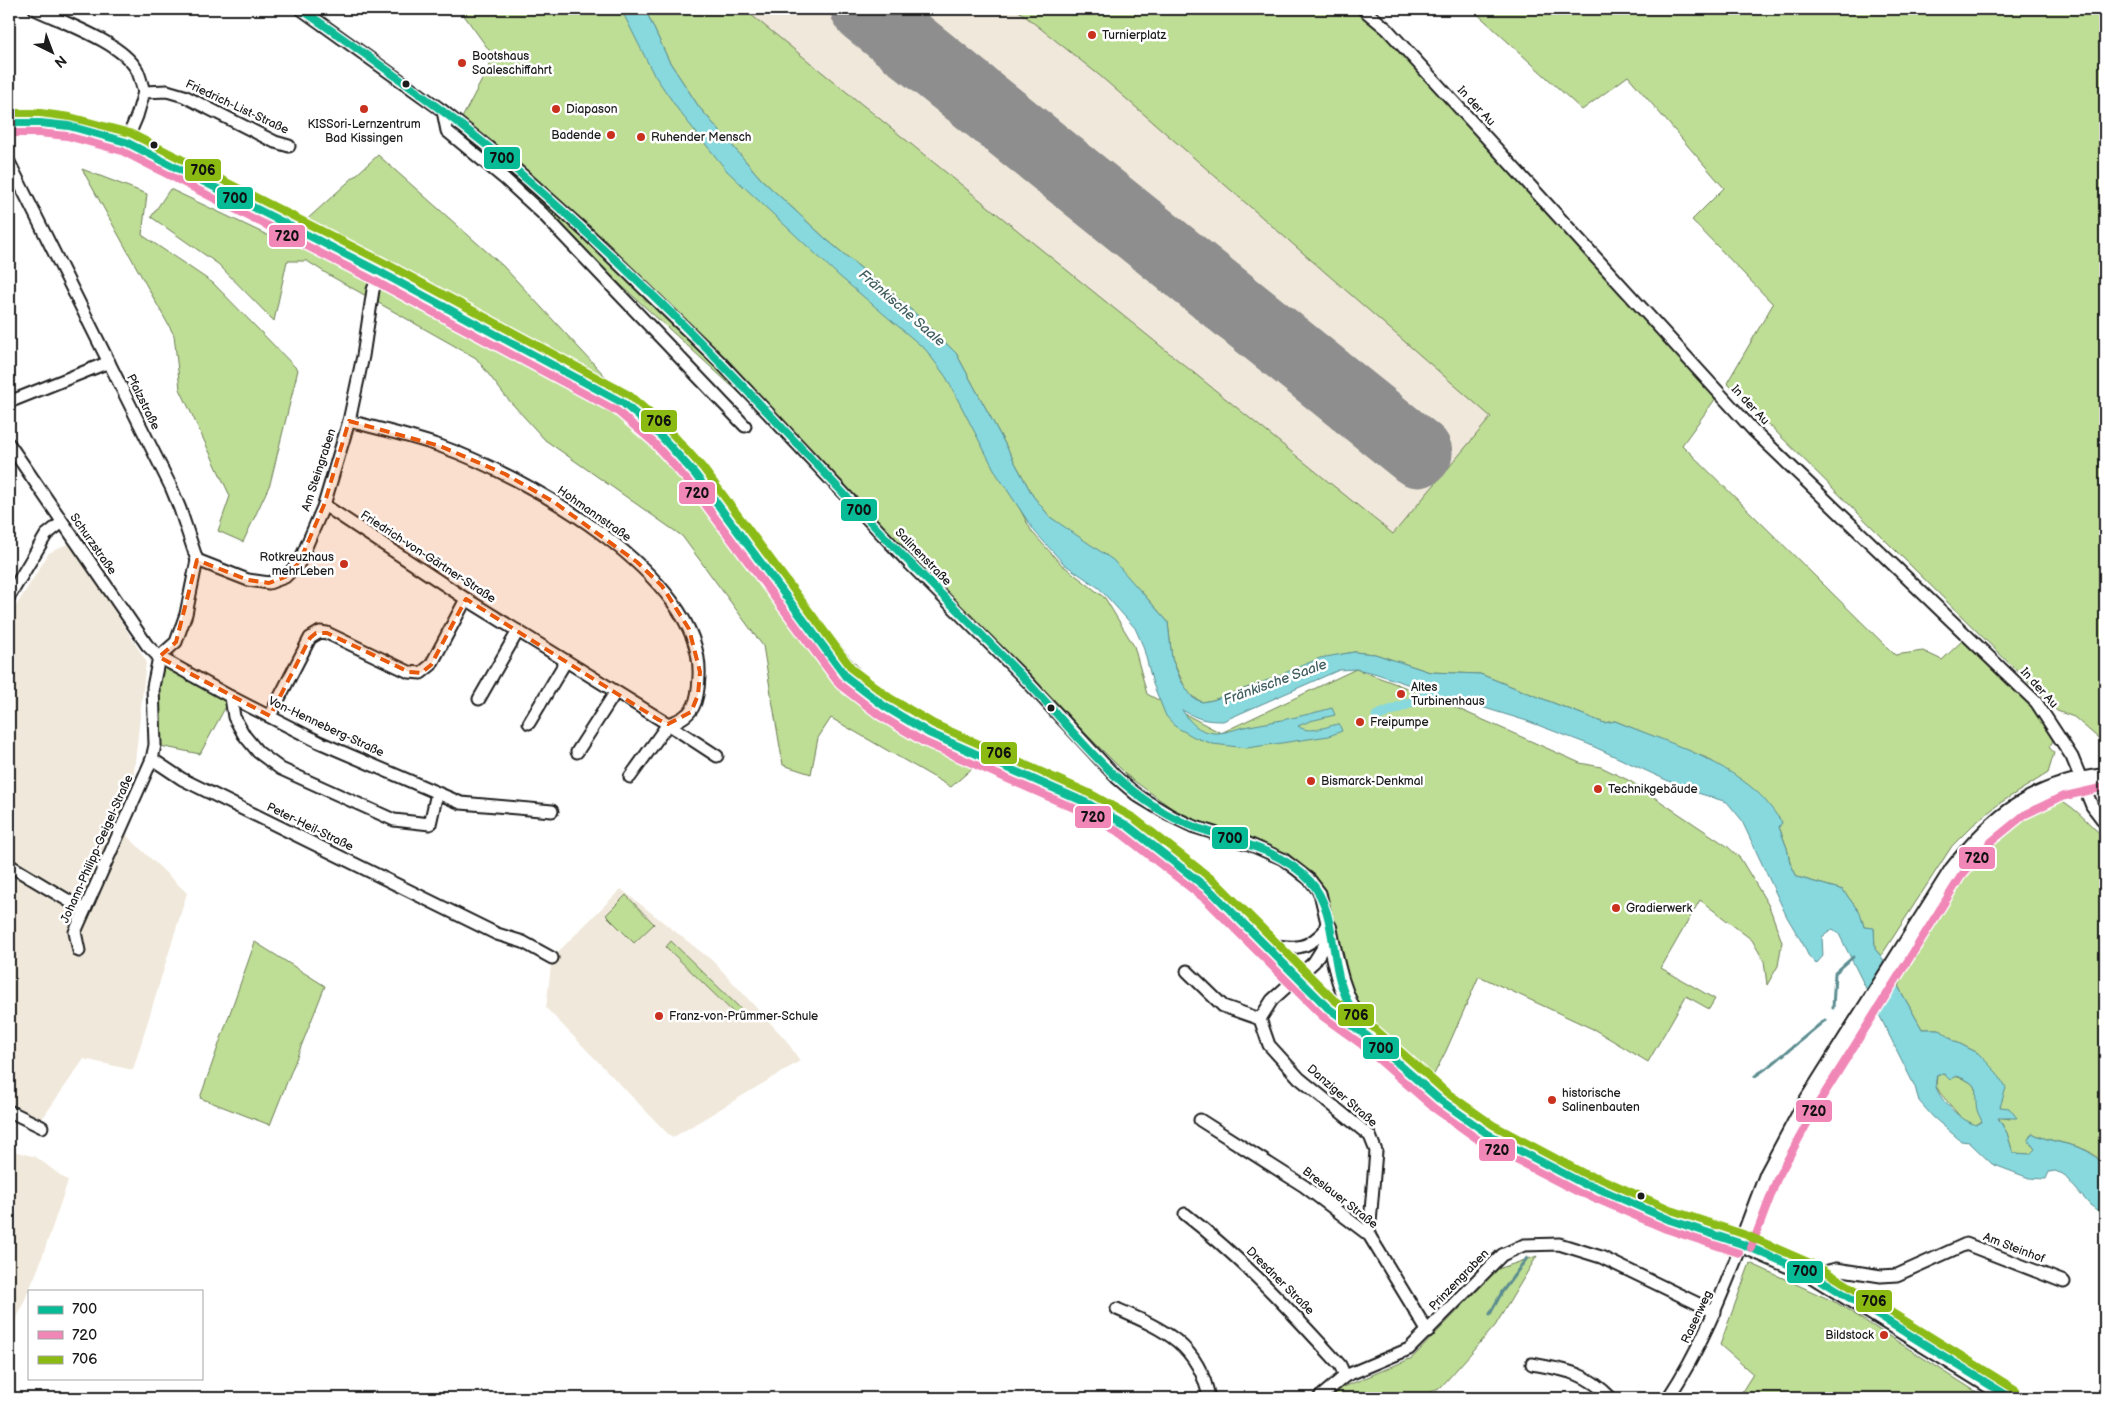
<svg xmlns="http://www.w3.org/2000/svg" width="2114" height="1407" font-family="'Balsamiq Sans',sans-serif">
  <rect width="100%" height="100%" fill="#fff"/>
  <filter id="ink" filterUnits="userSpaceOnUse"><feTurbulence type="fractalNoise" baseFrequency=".02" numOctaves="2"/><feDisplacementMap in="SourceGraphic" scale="10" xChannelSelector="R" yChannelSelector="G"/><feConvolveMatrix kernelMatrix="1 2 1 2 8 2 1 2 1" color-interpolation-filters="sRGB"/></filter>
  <g filter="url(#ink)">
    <!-- built -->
    <g fill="#f0e8da">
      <polygon points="744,9 1016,9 1099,75 1491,417 1393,534"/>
      <polygon points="69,543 99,586 146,661 127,836 187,893 133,1070 84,1059 42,1119 9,1102 9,617 49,553"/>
      <polygon points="621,889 714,962 786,1040 800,1061 672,1138 546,1008 552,958"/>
      <polygon points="9,1150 36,1157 68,1181 38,1269 9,1337"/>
    </g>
    <!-- green -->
    <g fill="#bedd95" stroke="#6d7c58">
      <polygon points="447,9 628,9 688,113 938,352 1032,532 1061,564 1105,598 1134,646 1147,694 1221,733 1356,669 1434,698 1580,763 1601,767 1630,781 1727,846 1740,858 1769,906 1782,942 1778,966 1767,985 1764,961 1752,940 1700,900 1661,968 1715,999 1709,1009 1686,996 1648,1062 1595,1030 1479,976 1446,1051 1430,1082 1353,1013 1320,893 1274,855 1173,809 1130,778 814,461 454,133 494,57 463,14"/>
      <polygon points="645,9 744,9 1393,534 1491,417 1099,75 1016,9 1352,9 1377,27 1716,398 1682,445 1895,655 1923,651 1942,660 1963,640 2032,706 2053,741 2049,747 2054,753 2048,773 2000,803 1973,825 1952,846 1881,956 1875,949 1874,929 1864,927 1860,913 1843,890 1797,877 1790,863 1787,848 1779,827 1782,822 1709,759 1615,721 1604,723 1480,674 1430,672 1375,654 1354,652 1339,655 1213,700 1202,702 1188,694 1172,659 1168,622 1139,589 1050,517 1033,496 956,353 916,314 827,240 761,179 699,107 669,61"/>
      <polygon points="1472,9 2105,9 2105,744 2074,717 2057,711 1727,383 1773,304 1692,220 1724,188 1628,76 1582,110"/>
      <polygon points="378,155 503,266 631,404 707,473 849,656 885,699 984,758 951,787 831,718 818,738 811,774 783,765 763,646 682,536 545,440 506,397 476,358 329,275 307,261 287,261 274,321 218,264 151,217 170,189 282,242"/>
      <polygon points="82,169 147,194 142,235 213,283 298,370 270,484 243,542 218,531 230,496 180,389 174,335"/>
      <polygon points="159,657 231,697 200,754 155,745"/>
      <path d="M2059,799C2079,810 2088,824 2105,838V1176C2104,1171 2103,1165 2100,1161C2088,1143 2051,1144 2032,1133L2028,1140L2035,1149L2030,1154L2013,1153L2007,1133L1998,1117L2010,1119L2000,1107L1978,1053L1954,1041L1939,1029H1922L1899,988L1901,979L1965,864L2012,818L2048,800Z"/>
      <polygon points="626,895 654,924 634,943 606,915"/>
      <polygon points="671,941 744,1012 738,1017 666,947"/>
      <polygon points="255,942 325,986 270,1125 200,1098"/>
      <path d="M1944,1074C1988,1082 1970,1090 1982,1121L1976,1125L1962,1119L1940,1093L1936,1086L1937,1075Z"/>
      <polygon points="1537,1256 1495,1326 1441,1387 1417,1398 1325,1398 1332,1392 1412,1358 1498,1269"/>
      <polygon points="1750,1263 1837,1303 1986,1398 1738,1398 1753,1374 1720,1345"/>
    </g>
    <!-- water -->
    <path fill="#87d9de" stroke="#5c8d90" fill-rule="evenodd" d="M621,9H645L669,61L699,107L761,179L827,240L916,314L956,353L1033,496L1050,517L1113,560L1168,622L1172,659L1181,681L1193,698L1202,702L1213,700L1254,686L1320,658L1354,652L1375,654L1430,672L1480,674L1604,723L1615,721C1664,741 1716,756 1757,792C1766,800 1774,812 1782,822L1779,827L1787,848L1790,863L1797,877L1843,890L1860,913L1864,927L1874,928L1875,949L1881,956L1922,1029H1939L1954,1041L1978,1053L1997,1073L2006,1088L2000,1107L2009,1108L2017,1118H1998L2007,1133L2013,1153L2030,1154L2035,1149L2028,1140L2032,1133C2056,1147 2102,1141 2105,1177C2107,1190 2105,1203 2105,1216L2090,1205L2063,1174L2055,1171L2049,1172L2046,1179L2029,1178L1992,1164L1969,1142L1961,1141L1933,1117L1919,1101L1915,1087L1839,934L1833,929L1822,937L1823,956L1816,964L1808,955L1803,944L1787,917L1741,819L1727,802L1688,790L1588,744L1527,721L1452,698H1434L1422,689L1374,673L1356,669L1339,670L1223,721C1204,721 1198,719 1182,710C1189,720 1195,729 1208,732C1221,736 1236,728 1249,726C1278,721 1304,716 1332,708L1335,715L1310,721L1298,726C1309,735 1326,726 1339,724L1342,731L1329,736L1247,748L1213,744L1194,737L1176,727L1166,716L1153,684L1143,646L1135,628L1099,588L1064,564L1035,532L996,473L946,377L926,350L838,275L727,171L679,111L653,73ZM1944,1074L1950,1080L1957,1076C1983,1086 1973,1089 1977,1110C1978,1114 1981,1118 1982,1122L1976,1125C1962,1121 1941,1102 1936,1087C1935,1084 1936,1079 1937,1075Z"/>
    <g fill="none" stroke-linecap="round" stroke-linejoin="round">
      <!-- stream -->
      <g stroke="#5c8d90" stroke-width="3">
        <polyline points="1833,1008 1835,973 1853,957"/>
        <polyline points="1755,1076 1771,1065 1825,1020"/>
        <polyline points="1490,1314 1502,1292 1527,1258"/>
      </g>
      <!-- canal -->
      <polyline stroke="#87d9de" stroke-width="11" points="1377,716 1430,695"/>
      <!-- runway -->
      <polyline stroke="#8e8e8e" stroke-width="69" points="865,9 1418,453"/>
      <defs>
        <g id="street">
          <path d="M35,9C64,23 121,42 137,70C140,76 142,85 144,92"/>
          <polyline points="301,9 443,111 519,172 588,234 720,362 910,564 1026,680 1116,777 1138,796 1171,816 1192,826 1249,844 1283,859 1310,880 1320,893 1328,927 1324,946 1314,962 1272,1000 1260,1019 1269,1045 1299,1078 1370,1136 1376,1151 1369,1235"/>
          <polyline points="1363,9 1387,29 1463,112 1753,430 2036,702 2072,757 2092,806 2105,823"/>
          <polyline points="443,111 447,131 505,179 543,214 745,426"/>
          <polyline points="126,142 137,116 144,92 167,91 184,96 275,142 289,146"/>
          <polyline points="9,162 171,487 180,509 197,560 186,614 176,642 159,657"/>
          <polyline points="9,402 109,362"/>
          <path d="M349,421C380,429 411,436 440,446C522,475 704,575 699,676C698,702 695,716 668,724"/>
          <polyline points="9,444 147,645 159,657 231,697 319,742 461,803 552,811"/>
          <polyline points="324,505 466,599 668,724 630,777"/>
          <polyline points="197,560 248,580 269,583 285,577 299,563 324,505 349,421 363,356 373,290 380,272"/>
          <polyline points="9,597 46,535 61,523"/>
          <polyline points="231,697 234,717 244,735 258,752 281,769 394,820 430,824 437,793"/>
          <polyline points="479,699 518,631"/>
          <polyline points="270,716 310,638 320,632 327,633 409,672 421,673 431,665 466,599"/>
          <polyline points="529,723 566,661"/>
          <polyline points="668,724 717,756"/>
          <polyline points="577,752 615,693"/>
          <polyline points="152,759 182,779 497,934 523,942 552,958"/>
          <polyline points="9,865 84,910"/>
          <path d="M1264,944C1294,949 1306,952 1327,928"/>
          <polyline points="79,951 75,932 152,759 155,745 153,687 159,657"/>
          <polyline points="1187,971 1223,1006 1260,1019"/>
          <polyline points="9,1111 42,1127"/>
          <polyline points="1200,1120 1304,1186 1369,1235 1428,1332"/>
          <path d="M1185,1214C1244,1260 1290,1310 1340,1365L1345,1376"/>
          <polyline points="1813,1275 1836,1269 1881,1276 1897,1275 1966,1244 2064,1282"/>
          <path d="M1117,1309C1163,1329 1199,1344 1209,1398"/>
          <path d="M1532,1364C1566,1370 1586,1372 1611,1398"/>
          <polyline points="1319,1398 1345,1376 1409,1349 1502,1255 1524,1245 1559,1244 1601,1257 1715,1312"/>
          <path d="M1668,1398C1700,1350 1721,1297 1742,1244"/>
        </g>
        <g id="secondary">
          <path d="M9,123C51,120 87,129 126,142L380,272L623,403L660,435L695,474L846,677L884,706L929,733L1087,803L1128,826L1184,869L1212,892L1328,1008L1367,1036L1440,1100L1488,1134L1584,1184L1593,1186L1670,1220L1742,1244L1813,1275L2011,1398"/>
          <path d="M1328,927C1336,967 1341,994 1363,1030"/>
          <path d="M1742,1244L1768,1175L1807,1102L1953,870C1995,816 2035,785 2105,777"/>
        </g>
      </defs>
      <!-- street casing -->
      <use href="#street" stroke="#1c1c1c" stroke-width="15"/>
      <!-- secondary casing -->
      <use href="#secondary" stroke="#1c1c1c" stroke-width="20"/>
      <!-- street -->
      <use href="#street" stroke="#fff" stroke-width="11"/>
      <!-- secondary -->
      <use href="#secondary" stroke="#fff" stroke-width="16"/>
      <defs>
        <g id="bus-1">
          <path d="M301,9C365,54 429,99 490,148C550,197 607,251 663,305C737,377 806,454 877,529C922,576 970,622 1015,669C1049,703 1078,741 1113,774C1137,796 1164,816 1195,827C1234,841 1280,849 1310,881C1334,907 1331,949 1340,981C1345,998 1353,1014 1362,1029"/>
          <polyline points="9,123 40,123 69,126 126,142 380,272 623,403 660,435 695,474 846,677 884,706 929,733 1087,803 1128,826 1212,892 1328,1008 1367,1036 1440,1100 1488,1134 1584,1184 1593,1186 1670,1220 1742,1244 1813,1275 2011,1398"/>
        </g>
        <g id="bus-2">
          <polyline points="9,133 39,133 67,136 122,151 375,281 617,411 653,442 687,480 840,685 879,715 924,742 1083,812 1122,834 1205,899 1322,1016 1361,1044 1434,1108 1483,1143 1580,1193 1590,1196 1666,1229 1739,1253"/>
          <polyline points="1751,1248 1777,1179 1816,1107 1961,876 1992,841 2024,815 2061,797 2105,787"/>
        </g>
        <polyline id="bus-3" points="9,113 40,113 70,117 130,133 385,263 629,395 667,428 703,468 853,670 890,698 934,724 1091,794 1134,818 1218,884 1334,1000 1374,1028 1446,1092 1493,1125 1587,1175 1597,1177 1674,1211 1746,1235 1817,1266 2016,1390"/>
      </defs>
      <!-- bus-1 casing -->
      <use href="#bus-1" stroke="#fff" stroke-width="11"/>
      <!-- bus-2 casing -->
      <use href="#bus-2" stroke="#fff" stroke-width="11"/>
      <!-- bus-3 casing -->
      <use href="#bus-3" stroke="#fff" stroke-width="11"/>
      <!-- bus-1 -->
      <use href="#bus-1" stroke="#08bb97" stroke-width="8"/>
      <!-- bus-2 -->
      <use href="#bus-2" stroke="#f087b6" stroke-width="8"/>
      <!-- bus-3 -->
      <use href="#bus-3" stroke="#8bbb13" stroke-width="8"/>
    </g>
  </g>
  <!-- marked area -->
  <path fill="#e8590c" fill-opacity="0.2" stroke="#e8590c" stroke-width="4" stroke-dasharray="10 6" stroke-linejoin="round" d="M349,421L440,446L505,474L554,502L637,562L662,586L689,629L700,672L698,695L691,712L668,724L659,720L466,599L431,665L421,673L409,672L327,633H316L310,638L270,716L159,657L176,642L197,560L248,580L269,583L285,577L299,563L324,505Z"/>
  <!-- markers -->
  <g fill="#c8321e" stroke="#fff" stroke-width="2">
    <circle cx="1092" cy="35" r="5"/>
    <circle cx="462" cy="63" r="5"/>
    <circle cx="364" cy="109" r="5"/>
    <circle cx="556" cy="109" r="5"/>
    <circle cx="611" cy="135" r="5"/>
    <circle cx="641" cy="137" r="5"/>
    <circle cx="344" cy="564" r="5"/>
    <circle cx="1401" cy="694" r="5"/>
    <circle cx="1360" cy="722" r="5"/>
    <circle cx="1311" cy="781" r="5"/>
    <circle cx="1598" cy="789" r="5"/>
    <circle cx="1616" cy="908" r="5"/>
    <circle cx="659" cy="1016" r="5"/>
    <circle cx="1552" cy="1100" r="5"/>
    <circle cx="1884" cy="1335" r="5"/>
  </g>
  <g fill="#1c1c1c" stroke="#fff" stroke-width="2">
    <circle cx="406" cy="84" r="4.5"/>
    <circle cx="154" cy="145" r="4.5"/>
    <circle cx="1051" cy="708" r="4.5"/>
    <circle cx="1641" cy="1196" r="4.5"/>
  </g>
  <g text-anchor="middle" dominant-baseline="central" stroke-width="5" stroke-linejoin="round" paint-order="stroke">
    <!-- poi labels -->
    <g font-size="12" fill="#1c1c1c" stroke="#fff" text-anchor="start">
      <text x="1102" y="35">Turnierplatz</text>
      <text x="472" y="56">Bootshaus<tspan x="472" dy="14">Saaleschiffahrt</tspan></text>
      <text x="566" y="109">Diapason</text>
      <text x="364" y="124" text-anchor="middle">KISSori-Lernzentrum<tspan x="364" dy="14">Bad Kissingen</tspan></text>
      <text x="601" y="135" text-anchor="end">Badende</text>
      <text x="651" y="137">Ruhender Mensch</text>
      <text x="334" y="557" text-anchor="end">Rotkreuzhaus<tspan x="334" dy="14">mehrLeben</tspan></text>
      <text x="1411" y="687">Altes<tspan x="1411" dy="14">Turbinenhaus</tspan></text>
      <text x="1370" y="722">Freipumpe</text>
      <text x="1321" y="781">Bismarck-Denkmal</text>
      <text x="1608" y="789">Technikgebäude</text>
      <text x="1626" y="908">Gradierwerk</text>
      <text x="669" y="1016">Franz-von-Prümmer-Schule</text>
      <text x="1562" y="1093">historische<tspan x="1562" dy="14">Salinenbauten</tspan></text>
      <text x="1874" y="1335" text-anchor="end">Bildstock</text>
    </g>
    <!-- street labels -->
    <g font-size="12" fill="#1c1c1c" stroke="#fff">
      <text transform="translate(1476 106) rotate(47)">In der Au</text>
      <text transform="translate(237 107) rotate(25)">Friedrich-List-Straße</text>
      <text transform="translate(143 402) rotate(64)">Pfalzstraße</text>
      <text transform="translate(1750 405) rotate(47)">In der Au</text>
      <text transform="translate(319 470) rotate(-72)">Am Steingraben</text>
      <text transform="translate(594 514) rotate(35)">Hohmannstraße</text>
      <text transform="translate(93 544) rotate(55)">Schurzstraße</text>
      <text transform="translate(428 557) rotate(33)">Friedrich-von-Gärtner-Straße</text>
      <text transform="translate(923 557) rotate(46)">Salinenstraße</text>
      <text transform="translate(2039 688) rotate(48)">In der Au</text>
      <text transform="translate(326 727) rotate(25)">Von-Henneberg-Straße</text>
      <text transform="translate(310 827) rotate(26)">Peter-Heil-Straße</text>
      <text transform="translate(97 849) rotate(-66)">Johann-Philipp-Geigel-Straße</text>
      <text transform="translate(1342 1096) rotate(41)">Danziger Straße</text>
      <text transform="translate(1340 1198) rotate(38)">Breslauer Straße</text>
      <text transform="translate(2014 1248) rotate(21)">Am Steinhof</text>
      <text transform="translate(1459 1280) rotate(-46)">Prinzengraben</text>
      <text transform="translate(1280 1281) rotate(45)">Dresdner Straße</text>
      <text transform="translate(1697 1317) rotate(-65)">Rasenweg</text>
    </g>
    <!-- water labels -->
    <g font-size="14" font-style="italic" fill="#415e60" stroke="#fff">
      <text transform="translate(902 308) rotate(41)">Fränkische Saale</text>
      <text transform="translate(1275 682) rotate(-20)">Fränkische Saale</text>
    </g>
  </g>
  <g stroke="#fff" stroke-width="2">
    <rect x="483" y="146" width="38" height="24" rx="5" fill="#08bb97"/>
    <rect x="184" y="158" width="38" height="24" rx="5" fill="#8bbb13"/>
    <rect x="216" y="186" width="38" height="24" rx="5" fill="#08bb97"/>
    <rect x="268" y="224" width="38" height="24" rx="5" fill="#f087b6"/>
    <rect x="640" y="409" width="38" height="24" rx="5" fill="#8bbb13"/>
    <rect x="678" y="481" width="38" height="24" rx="5" fill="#f087b6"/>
    <rect x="840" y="498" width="38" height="24" rx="5" fill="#08bb97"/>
    <rect x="980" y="741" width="38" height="24" rx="5" fill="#8bbb13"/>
    <rect x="1074" y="805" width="38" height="24" rx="5" fill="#f087b6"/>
    <rect x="1211" y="826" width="38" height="24" rx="5" fill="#08bb97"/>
    <rect x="1958" y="846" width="38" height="24" rx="5" fill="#f087b6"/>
    <rect x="1337" y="1003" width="38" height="24" rx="5" fill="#8bbb13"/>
    <rect x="1362" y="1036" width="38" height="24" rx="5" fill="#08bb97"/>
    <rect x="1795" y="1099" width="38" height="24" rx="5" fill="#f087b6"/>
    <rect x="1478" y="1138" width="38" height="24" rx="5" fill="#f087b6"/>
    <rect x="1786" y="1260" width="38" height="24" rx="5" fill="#08bb97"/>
    <rect x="1855" y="1289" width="38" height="24" rx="5" fill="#8bbb13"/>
  </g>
  <g font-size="14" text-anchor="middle" font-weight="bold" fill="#111">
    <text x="502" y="163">700</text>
    <text x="203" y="175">706</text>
    <text x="235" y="203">700</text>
    <text x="287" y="241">720</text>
    <text x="659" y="426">706</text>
    <text x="697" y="498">720</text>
    <text x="859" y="515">700</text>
    <text x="999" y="758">706</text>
    <text x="1093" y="822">720</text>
    <text x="1230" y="843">700</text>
    <text x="1977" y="863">720</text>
    <text x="1356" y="1020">706</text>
    <text x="1381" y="1053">700</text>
    <text x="1814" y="1116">720</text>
    <text x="1497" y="1155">720</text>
    <text x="1805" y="1276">700</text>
    <text x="1874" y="1306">706</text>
  </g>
  <!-- margin -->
  <rect width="2114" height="1407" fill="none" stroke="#fff" stroke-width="30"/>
  <rect x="15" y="15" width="2084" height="1377" fill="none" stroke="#1c1c1c" stroke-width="2" filter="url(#ink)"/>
  <!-- legend -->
  <rect x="28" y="1290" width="175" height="90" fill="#ffffff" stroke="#a4a4a4"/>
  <rect x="38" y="1306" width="25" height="8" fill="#08bb97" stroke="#a4a4a4"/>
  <text x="72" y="1314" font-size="15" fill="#1c1c1c">700</text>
  <rect x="38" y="1331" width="25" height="8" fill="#f087b6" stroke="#a4a4a4"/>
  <text x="72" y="1340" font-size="15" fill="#1c1c1c">720</text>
  <rect x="38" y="1356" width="25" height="8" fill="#8bbb13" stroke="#a4a4a4"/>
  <text x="72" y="1364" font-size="15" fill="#1c1c1c">706</text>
  <!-- north arrow -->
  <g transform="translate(52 52) rotate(138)" stroke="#ffffff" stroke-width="4" paint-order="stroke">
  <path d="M0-4L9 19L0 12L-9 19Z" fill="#1c1c1c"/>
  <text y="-8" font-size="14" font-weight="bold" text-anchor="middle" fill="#1c1c1c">N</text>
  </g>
</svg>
